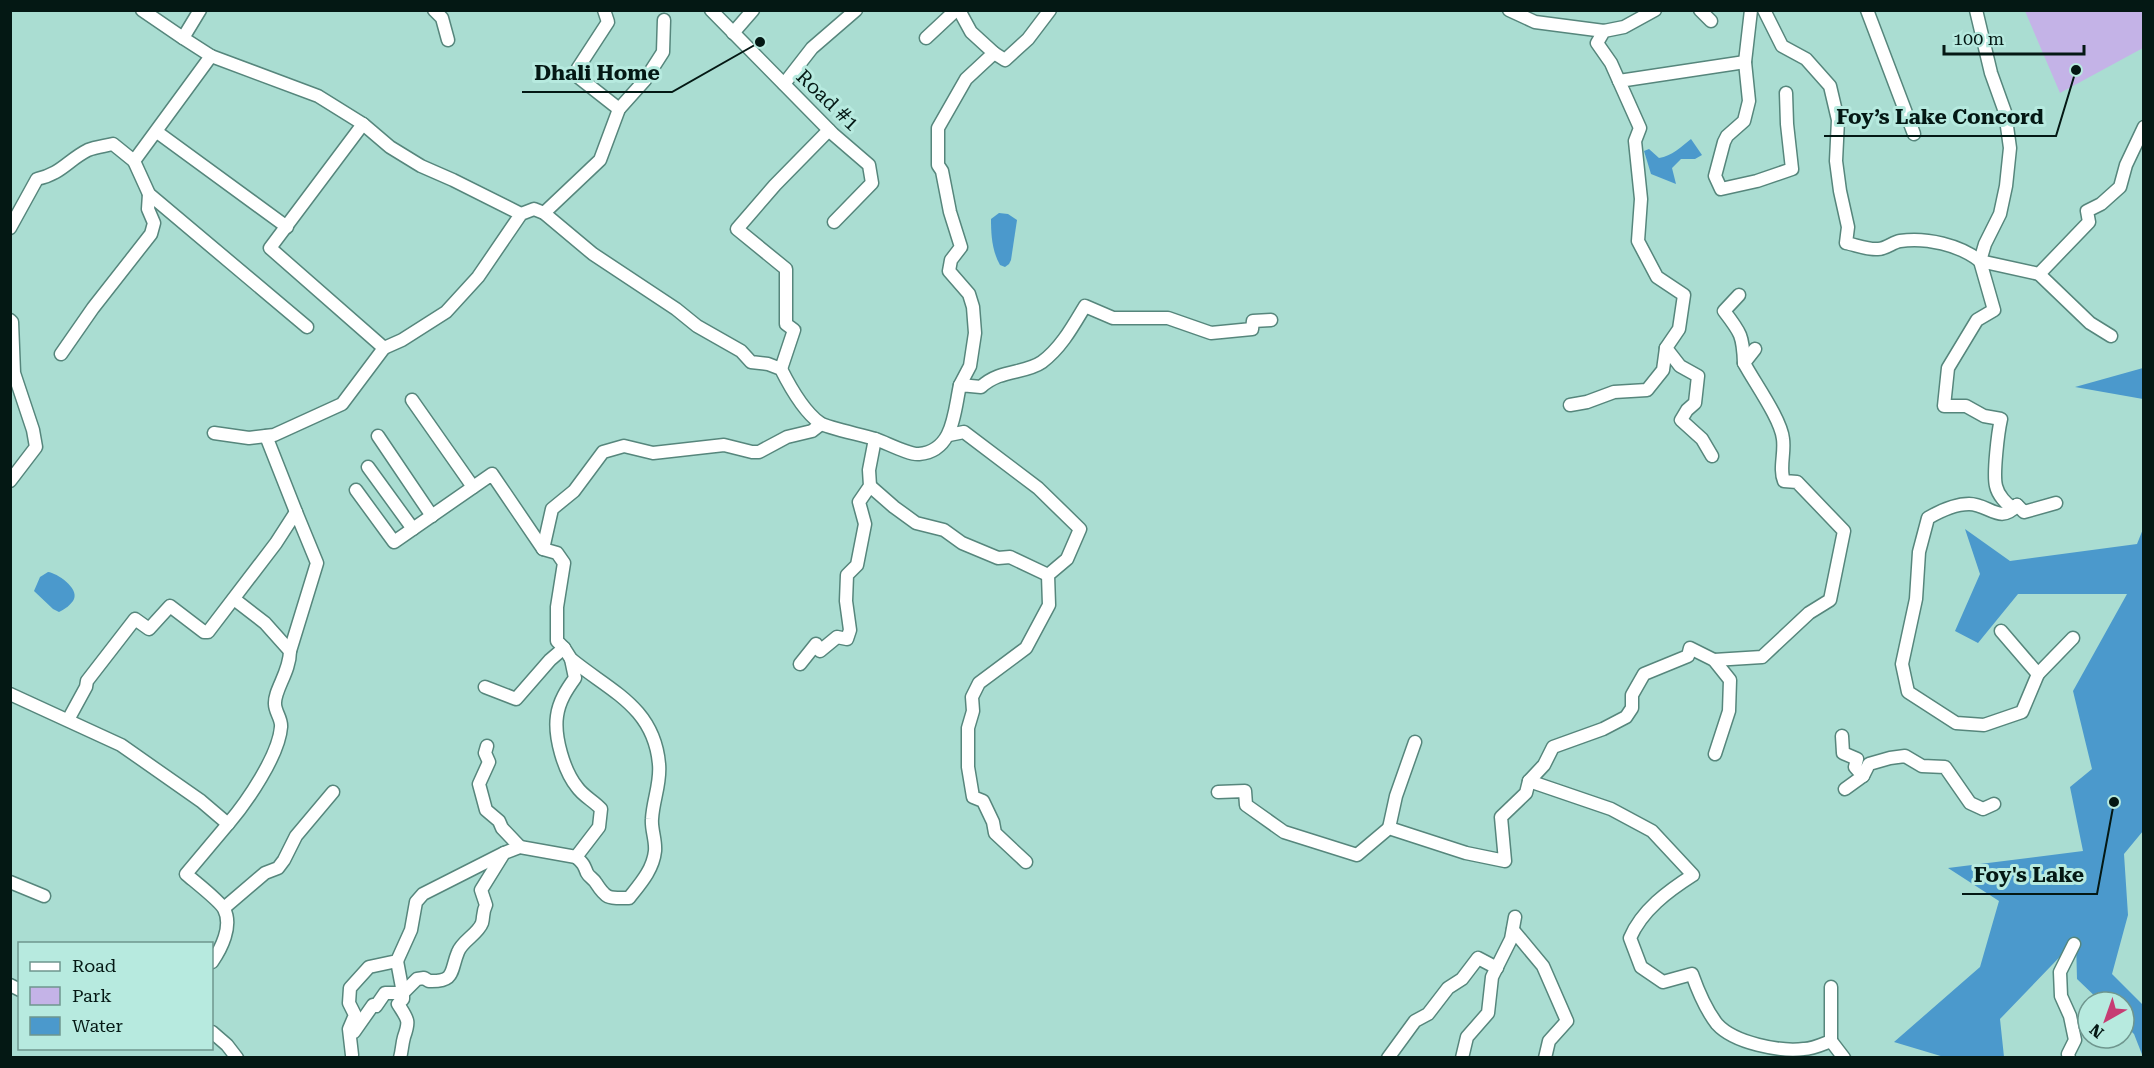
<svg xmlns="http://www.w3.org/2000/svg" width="2154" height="1068" font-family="'Roboto Serif',serif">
  <rect width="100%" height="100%" fill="#aaddd2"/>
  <!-- green -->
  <polygon fill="#c4b3e7" points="2025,11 2143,11 2143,48 2060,93"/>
  <!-- water -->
  <g fill="#4b99cc">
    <path d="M1691,139L1702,155L1695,159H1681L1672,168L1676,184L1651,174L1644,151L1649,149L1659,158C1672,156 1681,147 1691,139Z"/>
    <path d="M999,213L1008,214L1017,220L1011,260L1009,264L1005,267L1000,265C992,251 991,235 991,219Z"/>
    <polygon points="2143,368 2143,399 2075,387"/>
    <polygon points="1965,529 2010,561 2137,544 2143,529 2143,831 2124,854 2128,915 2112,974 2143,1005 2143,1057 2134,1034 2124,1024 2124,1002 2101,1002 2077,979 2076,940 2000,1019 2004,1057 1944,1057 1894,1042 1980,967 1999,901 1948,868 2083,851 2070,787 2092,769 2073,691 2127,594 2018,594 1978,643 1955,631 1980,574"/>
    <path d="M48,572C57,573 79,588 74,599C72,604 64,610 59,612L53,609L34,591L40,577Z"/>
  </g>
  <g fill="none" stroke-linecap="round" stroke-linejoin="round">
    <defs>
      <g id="minor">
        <polyline points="142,10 183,38"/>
        <polyline points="434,10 442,18 448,40"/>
        <polyline points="604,10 608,22 578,68 577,76 619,109"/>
        <polyline points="711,10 833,134 869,165 872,183 834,222"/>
        <polyline points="959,10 971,32 994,53 966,79 938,128 938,165 942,171 950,212 961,247 951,260 949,271 969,294 973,307 975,333 970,366 960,385"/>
        <polyline points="1509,10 1535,22 1604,31"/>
        <polyline points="1700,10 1711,21"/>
        <polyline points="1751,10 1745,62 1749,101 1744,121 1727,136 1724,142 1715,176 1721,189 1757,181 1792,169 1787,124 1786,93"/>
        <path d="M1764,10L1782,46L1806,59L1830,86L1838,120L1836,161L1840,191L1848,227L1846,243C1856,245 1869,250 1878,249C1886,249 1893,242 1900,241C1926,237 1960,245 1980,261L1985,244L2000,214L2006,186L2010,148L2005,112L1991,73L1976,10"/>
        <polyline points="1867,10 1914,134"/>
        <polyline points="733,33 753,10"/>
        <polyline points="926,38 956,10"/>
        <polyline points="994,53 1005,60 1028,39 1050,10"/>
        <polyline points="211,56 318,96 363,124"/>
        <polyline points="1619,81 1611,63 1597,43 1604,31 1624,27 1655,10"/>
        <polyline points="784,84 812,48 856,10"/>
        <polyline points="157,132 287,227"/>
        <polyline points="134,161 149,194 307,327"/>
        <polyline points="544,213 600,160 619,109 645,80 663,52 664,20"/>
        <path d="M521,214L453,180L421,166L390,147L363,124L270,248L384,348L402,340L446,312L478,277L521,214L534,209L544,213L593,254L676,309L697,326L741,351L751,362L768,364L781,369C790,387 803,411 820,423C827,428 863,435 875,439L869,470L870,486L859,502L865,524L857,565L847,575L846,601L850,630L847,639L837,637L820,651L816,644L800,664"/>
        <path d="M10,228L37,179C61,174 68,160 88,150C95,147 105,146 113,144L134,161L211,56L183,38L200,10"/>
        <polyline points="2039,274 2090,323 2111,336"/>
        <path d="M1739,295L1724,311C1741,333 1743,336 1744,363"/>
        <polyline points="10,320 12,322 14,373 33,430 36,447 10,481"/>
        <polyline points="61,354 93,308 151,234 154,223 148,209 149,194"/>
        <polyline points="781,369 794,330 786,324 786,269 737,229 775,185 829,130"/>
        <polyline points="412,400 473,487"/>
        <polyline points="1570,405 1587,402 1614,392 1647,390 1663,370 1666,348"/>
        <polyline points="214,433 249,438 274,435 342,404 384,348"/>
        <polyline points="949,435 964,432 1038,488 1080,529 1067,559 1048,575 1049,605 1026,648 979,683 972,697 973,711 968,728 968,767 973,797 983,801 993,822 995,833 1026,862"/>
        <polyline points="266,436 296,512"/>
        <polyline points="378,436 432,516"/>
        <path d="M875,439C885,442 909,455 919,454C954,451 954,412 960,385L981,387C1000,369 1025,374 1042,362C1061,348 1073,326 1085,306L1113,318H1168L1211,333L1252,329L1253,321L1271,320"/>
        <polyline points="1712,456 1702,439 1681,420 1687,410 1695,403 1698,376 1680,366 1666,348 1679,329 1684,295 1657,277 1638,241 1641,199 1635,141 1640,128 1619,81 1745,62"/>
        <polyline points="368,467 413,529"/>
        <polyline points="870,486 894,507 916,523 944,530 962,543 998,558 1010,557 1048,575"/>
        <path d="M356,490L394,542L492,474L543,549L557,553L564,563L557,607V641L564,648L571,659C610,691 654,707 659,764C661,783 653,800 652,819C651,829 656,840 655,851C653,870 640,884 629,898C609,898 607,900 596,883C594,879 589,877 587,873C584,865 583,863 576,857"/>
        <path d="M2056,503L2024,512L2017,505L2013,508C2006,504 1998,495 1996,486C1993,474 1998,432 2001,419L1984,416L1966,406H1944L1948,368L1977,320L1994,310L1980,261L2039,274L2089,222L2087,211L2101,204L2120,187L2126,165L2144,127"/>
        <polyline points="543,549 552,509 574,491 603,452 624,446 653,453 724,445 752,452 759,452 787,437 812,431 821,424"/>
        <path d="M2001,631L2038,674L2022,712L1984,725L1956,723L1908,692L1902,664L1916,599L1919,552L1928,518C1940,511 1954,504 1969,504C1989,504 2000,525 2017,505"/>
        <path d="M1714,660L1762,657L1809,613L1830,600L1844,531L1797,482L1784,481C1779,469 1785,453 1783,439C1781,419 1754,382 1744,363L1755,349"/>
        <polyline points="2038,674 2073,638"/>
        <polyline points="485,687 516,699 550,660 564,648"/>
        <path d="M10,694L121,745L201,801L228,824L186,874C194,881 220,901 224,909C233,926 221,949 212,962"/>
        <polyline points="68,720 86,687 87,681 135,619 149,629 170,606 204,632 208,632 276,543 296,512 317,563 290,651"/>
        <polyline points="1842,736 1843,753 1857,759 1855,767 1863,776 1845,789"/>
        <polyline points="487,746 485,753 489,762 479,784 486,810 499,821 502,828 520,847"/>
        <polyline points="1863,776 1869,764 1890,758 1905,756 1922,766 1945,767 1970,803 1983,809 1994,804"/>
        <path d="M1529,781L1611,809L1652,831L1693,875C1668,891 1642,910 1630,938L1641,967L1663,982L1692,974C1698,991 1706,1010 1717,1024C1734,1043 1780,1052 1804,1049C1813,1049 1823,1044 1831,1041V987"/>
        <polyline points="1218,792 1245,791 1246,805 1284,832 1357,855 1389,828 1466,853 1505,861 1501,817 1526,793 1529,781 1544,765 1553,747 1603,729 1626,717 1632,708 1632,695 1644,674 1688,656 1690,648 1714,660 1730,680 1729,711 1715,754"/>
        <path d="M228,824C247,802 279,755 281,727C282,719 275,712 275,704C274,690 290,672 290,651L265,623L234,599"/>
        <polyline points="1389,828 1396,796 1415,742"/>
        <polyline points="10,882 44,896"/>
        <polyline points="224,908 265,873 278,868 284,860 296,836 333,792"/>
        <polyline points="1513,930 1543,966 1567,1021 1549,1041 1545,1058"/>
        <polyline points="10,985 20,990"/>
        <polyline points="212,1032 227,1045 237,1058"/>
        <polyline points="354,1032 373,1005 376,1006 385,993 403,993 397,961"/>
        <polyline points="1831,1041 1844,1058"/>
        <polyline points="352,1055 349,1029 355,1015 349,1003 350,988 369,967 397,961 411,930 416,902 423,894 504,853"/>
        <path d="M400,1058C402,1051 402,1044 404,1037C410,1020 408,1020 398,1004L403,999V993L417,979L424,978L429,981C456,982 450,971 458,952C462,941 478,934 482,923C484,916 482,913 486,905L481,890L504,853L520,847L576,857L599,827L601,809C594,801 583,796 577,787C564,771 554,737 557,716C559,701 567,689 575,678L571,659"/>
        <polyline points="1388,1058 1415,1021 1428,1014 1448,988 1462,979 1478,958 1497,968"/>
        <polyline points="1462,1058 1467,1037 1488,1013 1492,977 1511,939 1515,917"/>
        <polyline points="2069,1058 2068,1054 2075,1040 2070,1016 2061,996 2060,972 2074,944"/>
      </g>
    </defs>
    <!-- minor casing -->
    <use href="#minor" stroke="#56867c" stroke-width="15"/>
    <!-- minor -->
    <use href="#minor" stroke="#fff" stroke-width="12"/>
  </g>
  <g text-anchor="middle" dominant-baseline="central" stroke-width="6" stroke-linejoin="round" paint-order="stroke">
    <!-- street labels -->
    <g font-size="20" fill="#041814" stroke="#b7eadf">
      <text transform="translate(828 100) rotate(44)">Road #1</text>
    </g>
  </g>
  <!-- callouts -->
  <path fill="none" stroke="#041814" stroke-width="2" d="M760 42L672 92H522M2076 70L2056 136H1824M2114 802L2097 894H1962"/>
  <g fill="#041814" stroke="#b7eadf" stroke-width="2">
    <circle cx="760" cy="42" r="6"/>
    <circle cx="2076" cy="70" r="6"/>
    <circle cx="2114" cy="802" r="6"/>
  </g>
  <g font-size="21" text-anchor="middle" font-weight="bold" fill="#041814" stroke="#b7eadf" stroke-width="6" stroke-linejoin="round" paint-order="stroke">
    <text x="597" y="80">Dhali Home</text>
    <text x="1940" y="124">Foy’s Lake Concord</text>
    <text x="2029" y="882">Foy's Lake</text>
  </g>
  <!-- border -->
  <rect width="2154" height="1068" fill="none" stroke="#041814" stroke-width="24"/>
  <!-- legend -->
  <rect x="18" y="942" width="195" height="108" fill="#b7eadf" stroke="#6f968e" stroke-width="1.5"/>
  <rect x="30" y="962" width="30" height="9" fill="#ffffff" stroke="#6f968e" stroke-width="1.5"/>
  <text x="72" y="972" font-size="18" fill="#041814">Road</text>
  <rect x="30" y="987" width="30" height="18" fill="#c4b3e7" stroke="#6f968e" stroke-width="1.5"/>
  <text x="72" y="1002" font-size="18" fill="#041814">Park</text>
  <rect x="30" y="1017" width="30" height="18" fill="#4b99cc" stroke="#6f968e" stroke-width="1.5"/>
  <text x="72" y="1032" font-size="18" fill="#041814">Water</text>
  <!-- north arrow -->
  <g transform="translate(2106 1020) rotate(220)"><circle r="28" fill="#b7eadf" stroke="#6f968e" stroke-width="1.5"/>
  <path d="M0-4.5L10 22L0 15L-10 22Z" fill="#c63c73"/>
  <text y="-9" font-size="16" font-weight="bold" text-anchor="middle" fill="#041814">N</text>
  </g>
  <!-- scale -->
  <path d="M1944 45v9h140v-9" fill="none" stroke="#041814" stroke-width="3"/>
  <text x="1953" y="45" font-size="18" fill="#041814" stroke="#b7eadf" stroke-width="4.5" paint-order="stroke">100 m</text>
</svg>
